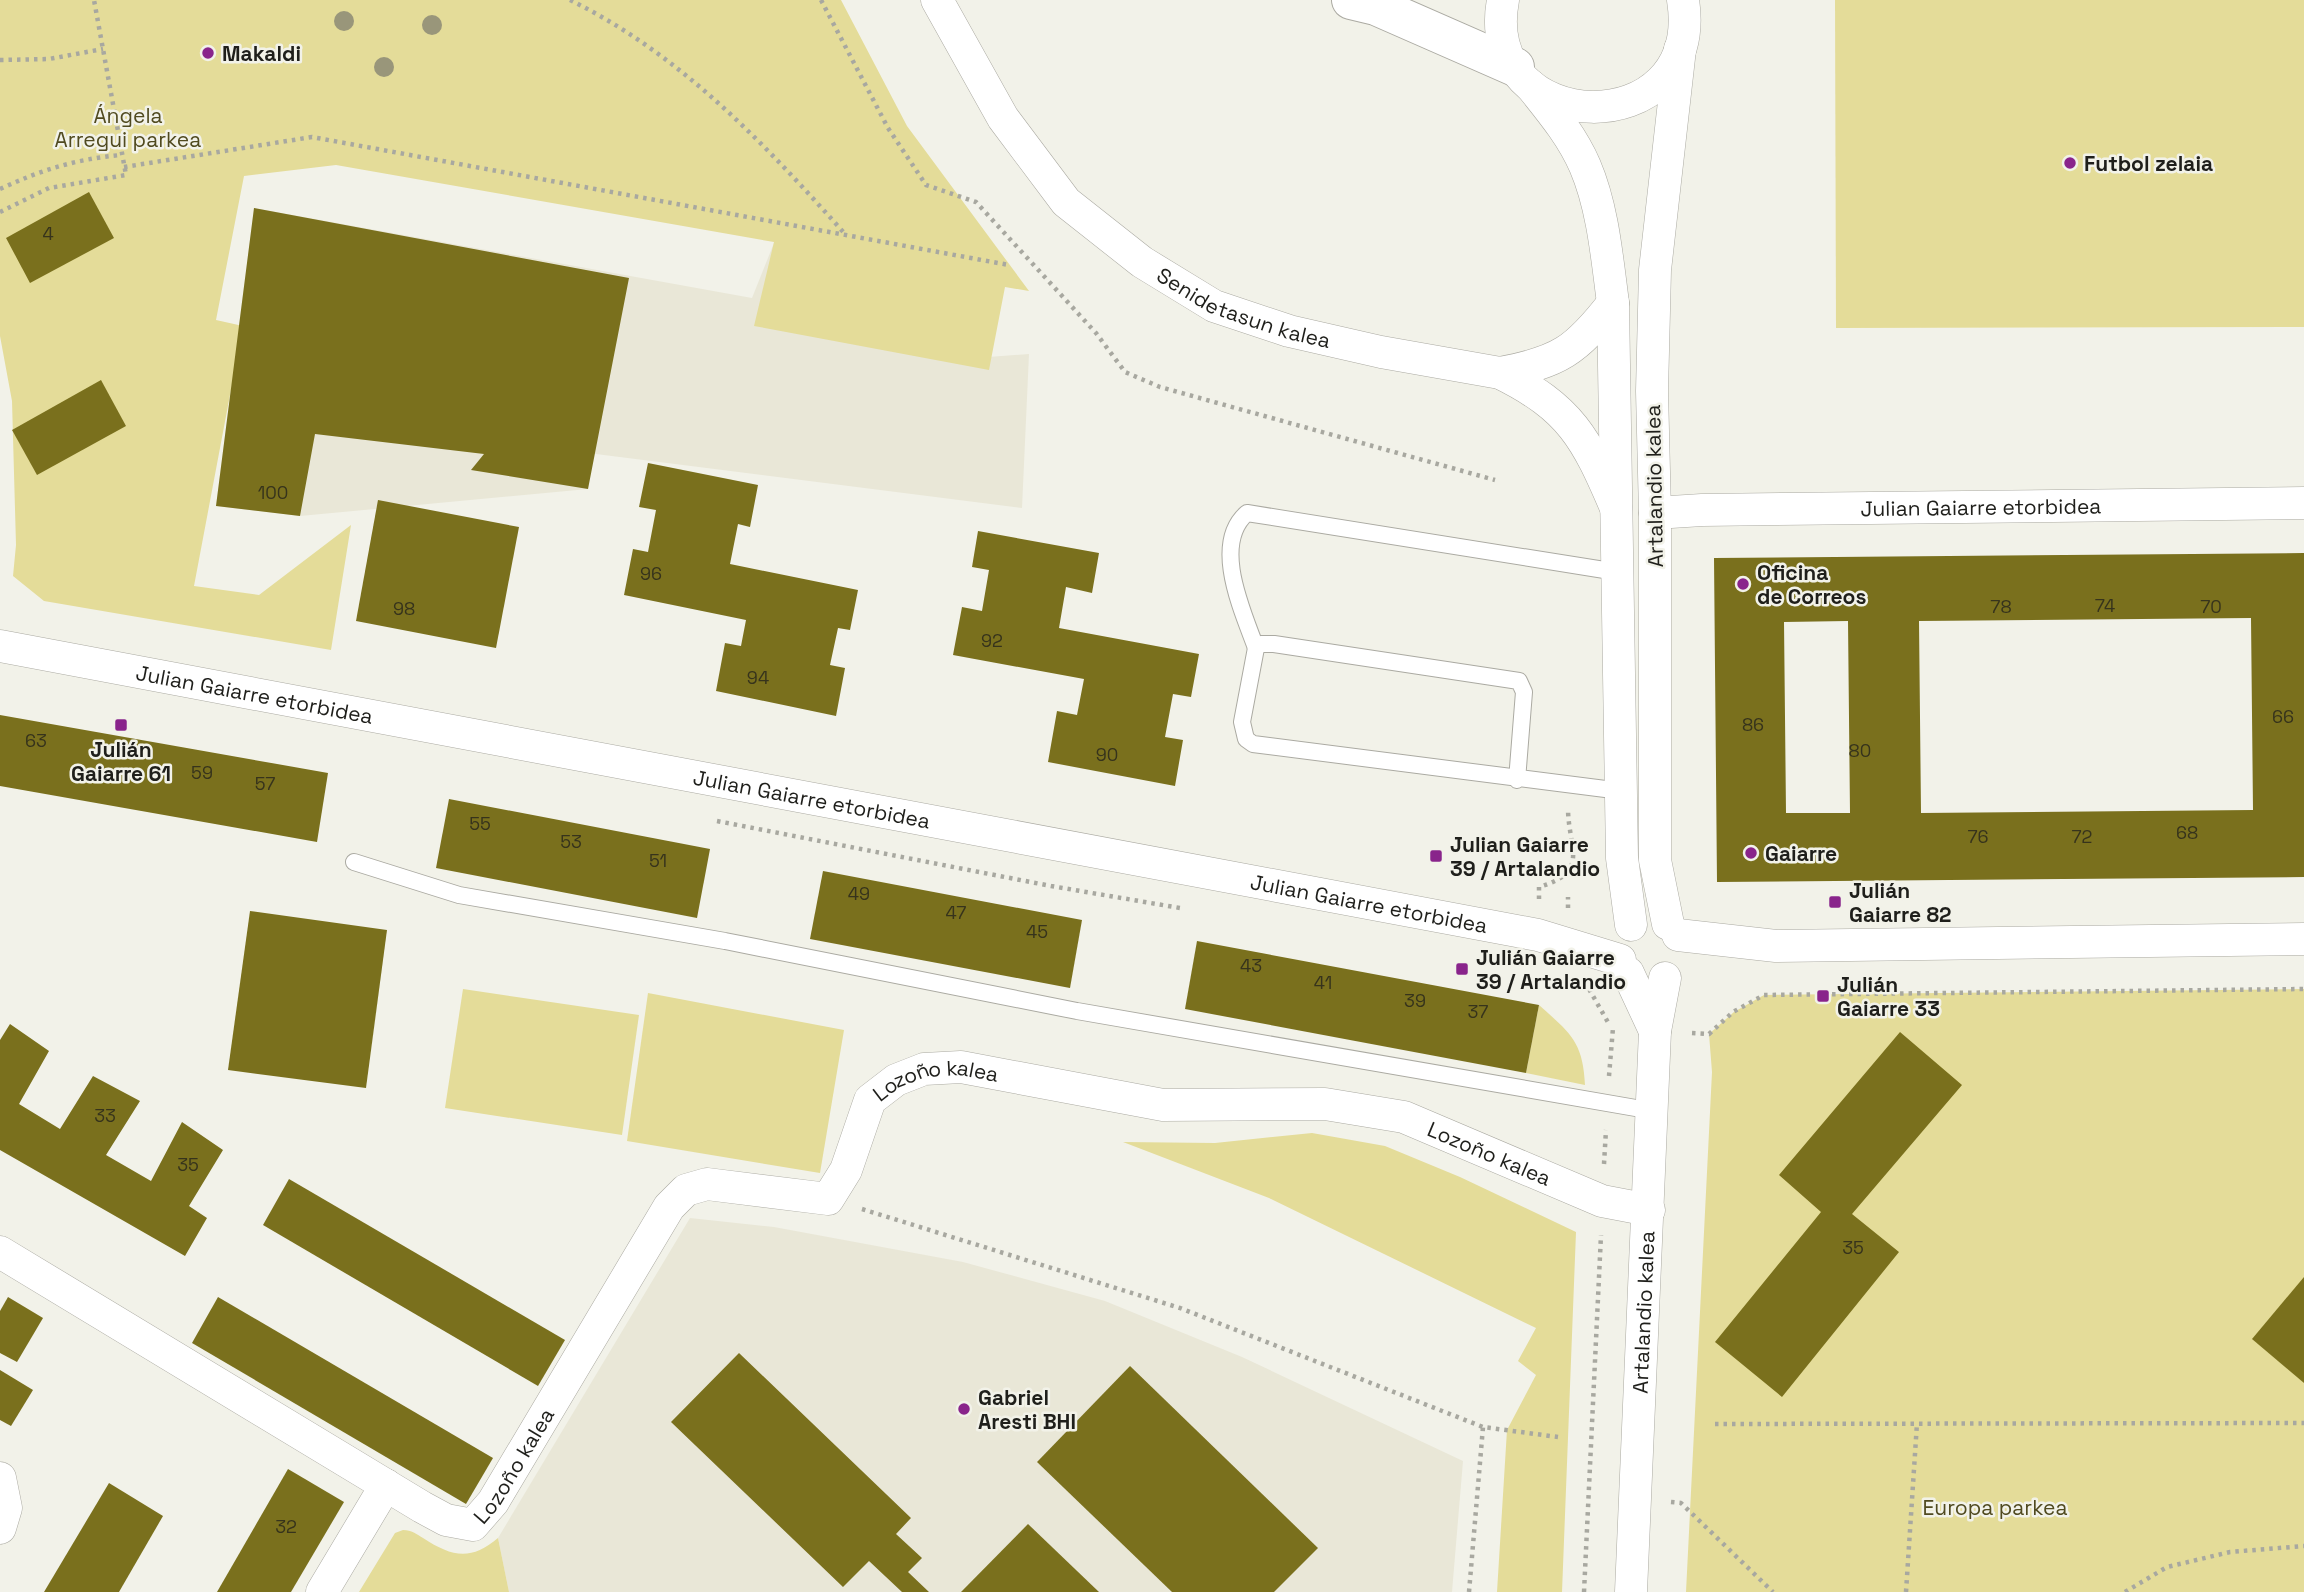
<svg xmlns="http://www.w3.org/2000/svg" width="2304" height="1592" font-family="'Space Grotesk',sans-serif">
  <rect width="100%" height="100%" fill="#f2f2e9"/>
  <!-- built -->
  <g fill="#e9e7d7">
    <polygon points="254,208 752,298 774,243 975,358 1029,354 1022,508 588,453 588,489 300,516 216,506"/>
    <polygon points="690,1218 774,1227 963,1262 1105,1301 1242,1357 1463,1461 1452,1592 509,1592 498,1538"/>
  </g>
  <!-- green -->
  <g fill="#e4dc99">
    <polygon points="0,0 841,0 907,126 1029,291 1005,287 989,370 754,326 774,242 336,165 244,176 216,320 243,326 194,586 259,595 351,525 331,650 44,601 13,576 16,545 12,401 0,336"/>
    <polygon points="1835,0 2304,0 2304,327 1836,328"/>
    <polygon points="463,989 639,1015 622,1135 445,1108"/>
    <polygon points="2304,989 2304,1592 1686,1592 1712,1072 1709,1034 1734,1012 1764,995"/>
    <polygon points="648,993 844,1030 820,1173 627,1141"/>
    <path d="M1539,1005C1570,1033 1583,1041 1585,1085L1526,1073Z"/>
    <polygon points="1312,1133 1385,1146 1460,1177 1576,1232 1562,1592 1497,1592 1507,1430 1536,1375 1518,1361 1536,1328 1269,1198 1123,1142 1215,1143"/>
    <path d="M403,1530C412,1530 416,1534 423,1538C452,1557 471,1561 498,1538L509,1592H359L395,1533Z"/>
  </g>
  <!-- building -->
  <g fill="#7a701d" fill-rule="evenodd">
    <polygon points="89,192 114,238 30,283 6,238"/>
    <polygon points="254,208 629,278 588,489 471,470 484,454 315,434 300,516 216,506"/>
    <polygon points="101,380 126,426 37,475 12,430"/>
    <polygon points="648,463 758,485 750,527 738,524 730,564 858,590 850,630 838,628 830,665 845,668 836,716 716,691 725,643 741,646 746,620 624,595 633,549 648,552 656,510 639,507"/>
    <polygon points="378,500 519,527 496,648 356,621"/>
    <polygon points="978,531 1099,553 1092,593 1066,587 1059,628 1199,654 1191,697 1173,694 1165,737 1183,740 1175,786 1048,762 1057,711 1077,715 1084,679 953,655 962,607 982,611 989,570 972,567"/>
    <path d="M2304,553V877L1717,882L1714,558ZM2251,618L2253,810L1921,813L1919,621ZM1848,621L1850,813H1786L1784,622Z"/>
    <polygon points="0,715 328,773 317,842 0,786"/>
    <polygon points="449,799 710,849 697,918 436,868"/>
    <polygon points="823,871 1082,920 1070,988 810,939"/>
    <polygon points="250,911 387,930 366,1088 228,1070"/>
    <polygon points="1197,941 1539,1005 1526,1073 1185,1009"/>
    <polygon points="10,1024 49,1051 19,1104 60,1129 93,1076 140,1101 106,1155 151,1181 182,1122 223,1150 189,1206 207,1218 185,1256 0,1150 0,1040"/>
    <polygon points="1900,1032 1962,1085 1852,1214 1899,1252 1782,1397 1715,1342 1821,1212 1779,1175"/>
    <polygon points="289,1179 565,1340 538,1386 263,1225"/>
    <polygon points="2304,1277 2304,1383 2252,1339"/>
    <polygon points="8,1297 43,1318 17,1362 0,1353 0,1311"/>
    <polygon points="218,1297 493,1458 466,1504 192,1343"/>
    <polygon points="739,1353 911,1518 896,1534 922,1558 908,1572 929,1592 902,1592 869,1561 843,1587 671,1422"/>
    <polygon points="1130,1366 1318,1548 1274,1592 1172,1592 1037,1462"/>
    <polygon points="0,1370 33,1390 11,1426 0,1420"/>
    <polygon points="288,1469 344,1502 291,1592 217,1592"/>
    <polygon points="109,1483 163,1516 119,1592 44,1592"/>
    <polygon points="1028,1524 1099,1592 961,1592"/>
  </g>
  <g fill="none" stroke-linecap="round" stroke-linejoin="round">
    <defs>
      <g id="lane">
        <path d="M1256,648C1243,612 1211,544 1247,513L1617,572"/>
        <polyline points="1517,780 1524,692 1519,681 1274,644 1261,644 1256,648 1242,722 1246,739 1253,744 1621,791"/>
        <polyline points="354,862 459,895 725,941 1077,1011 1653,1111"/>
      </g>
      <g id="street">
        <path id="s1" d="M937,0L1003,118L1066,202L1142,262L1214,306L1289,331L1381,352L1500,373C1571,408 1586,438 1616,508"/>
        <path d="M1503,0C1477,139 1706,146 1683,0"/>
        <path d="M1531,86C1551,111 1572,136 1585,166C1603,208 1607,258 1613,303L1622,858L1631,925"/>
        <path d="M1500,373C1559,362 1576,351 1613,303"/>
        <path id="s2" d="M1655,513L1702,510L2304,503"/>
        <path id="s3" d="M0,646L1538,935L1620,960"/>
        <polyline points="1668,924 1655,860 1655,513 1652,391 1655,270 1680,49"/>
        <polyline points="1678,935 1776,946 2304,939"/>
        <polyline points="1628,973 1655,1031"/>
        <path id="s4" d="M0,1252L422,1507L446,1520L473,1525L493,1502L669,1207L686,1190L707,1184L828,1199L846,1170L870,1100L896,1080L924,1069L961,1067L1163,1105L1325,1104L1404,1117L1602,1201L1649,1210"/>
        <polyline points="0,1478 6,1508 0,1528"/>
        <polyline points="322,1592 386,1485"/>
        <path id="s5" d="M1631,1592L1655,1031L1665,978"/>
      </g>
      <polyline id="primary" points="1351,0 1376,6 1515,67"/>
    </defs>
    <!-- lane casing -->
    <use href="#lane" stroke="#abaaa2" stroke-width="18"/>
    <!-- street casing -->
    <use href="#street" stroke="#abaaa2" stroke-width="33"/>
    <!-- primary casing -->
    <use href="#primary" stroke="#abaaa2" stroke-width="40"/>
    <!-- path -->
    <g stroke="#a8a8a0" stroke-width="4.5" stroke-dasharray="3.5 5" stroke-linecap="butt">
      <path d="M570,0C680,54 764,143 845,234"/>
      <polyline points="821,0 888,128 926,185 976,202 1096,333 1125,372 1160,387 1495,480"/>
      <polyline points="0,60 49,59 103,49"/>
      <polyline points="124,167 312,137 1009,265"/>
      <path d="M0,189C41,170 76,159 121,155"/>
      <polyline points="0,212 49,188 126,175 94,0"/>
      <polyline points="717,821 1051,886 1180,908"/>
      <path d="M1539,899V887C1590,872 1569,850 1568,810"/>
      <polyline points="1568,908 1568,897"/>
      <polyline points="1589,989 1609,1024"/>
      <polyline points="1692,1033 1709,1034 1733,1012 1764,995 2304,989"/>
      <polyline points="1609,1076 1613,1028"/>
      <polyline points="1604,1164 1606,1130"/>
      <polyline points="862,1209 1180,1308 1483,1427 1558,1437"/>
      <polyline points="1715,1424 2304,1423"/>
      <polyline points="1671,1502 1681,1503 1773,1592"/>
      <polyline points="1469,1592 1483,1427"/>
      <polyline points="1584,1592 1601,1235"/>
      <polyline points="1906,1592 1917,1423"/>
      <polyline points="2125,1592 2167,1567 2230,1552 2304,1546"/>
    </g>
    <!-- lane -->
    <use href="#lane" stroke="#fff" stroke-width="16"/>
    <!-- street -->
    <use href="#street" stroke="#fff" stroke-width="32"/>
    <!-- primary -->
    <use href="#primary" stroke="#fff" stroke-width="38"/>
  </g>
  <!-- trees -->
  <g fill="#99967a">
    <circle cx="344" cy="21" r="10"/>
    <circle cx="432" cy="25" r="10"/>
    <circle cx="384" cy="67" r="10"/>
  </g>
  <!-- markers -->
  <g fill="#89248b" stroke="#f2f2e9" stroke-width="2.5">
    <circle cx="208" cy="53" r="7"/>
    <circle cx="2070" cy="163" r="7"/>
    <circle cx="1743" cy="584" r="7"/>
    <rect x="114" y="718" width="14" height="14" rx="3.5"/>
    <circle cx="1751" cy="853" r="7"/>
    <rect x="1429" y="849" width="14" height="14" rx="3.5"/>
    <rect x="1828" y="895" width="14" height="14" rx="3.5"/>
    <rect x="1455" y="962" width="14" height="14" rx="3.5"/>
    <rect x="1816" y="989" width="14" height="14" rx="3.5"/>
    <circle cx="964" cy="1409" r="7"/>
  </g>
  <g text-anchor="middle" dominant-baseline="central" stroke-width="5" stroke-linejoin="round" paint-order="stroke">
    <!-- number labels -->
    <g font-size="18" fill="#36331c">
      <text x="48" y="233">4</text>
      <text x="273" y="492">100</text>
      <text x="651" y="573">96</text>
      <text x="2105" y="605">74</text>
      <text x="2001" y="606">78</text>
      <text x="2211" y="606">70</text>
      <text x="404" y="608">98</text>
      <text x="992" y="640">92</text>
      <text x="758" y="677">94</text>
      <text x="2283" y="716">66</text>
      <text x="1753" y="724">86</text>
      <text x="36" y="740">63</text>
      <text x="1860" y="750">80</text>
      <text x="1107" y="754">90</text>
      <text x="202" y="772">59</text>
      <text x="265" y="783">57</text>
      <text x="480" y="823">55</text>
      <text x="2187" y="832">68</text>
      <text x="1978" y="836">76</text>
      <text x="2082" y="836">72</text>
      <text x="571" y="841">53</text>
      <text x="658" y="860">51</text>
      <text x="859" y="893">49</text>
      <text x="956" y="912">47</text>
      <text x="1037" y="931">45</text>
      <text x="1251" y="965">43</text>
      <text x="1323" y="982">41</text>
      <text x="1415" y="1000">39</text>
      <text x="1478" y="1011">37</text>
      <text x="105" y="1115">33</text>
      <text x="188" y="1164">35</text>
      <text x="1853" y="1247">35</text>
      <text x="286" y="1526">32</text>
    </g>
    <!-- poi labels -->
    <g font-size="21" font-weight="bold" fill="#1f1f1b" stroke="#f2f2e9" text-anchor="start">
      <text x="222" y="53">Makaldi</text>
      <text x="2084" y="163">Futbol zelaia</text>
      <text x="1757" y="572">Oficina<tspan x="1757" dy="24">de Correos</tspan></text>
      <text x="121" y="749" text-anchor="middle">Julián<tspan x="121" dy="24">Gaiarre 61</tspan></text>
      <text x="1450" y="844">Julian Gaiarre<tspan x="1450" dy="24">39 / Artalandio</tspan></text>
      <text x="1765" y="853">Gaiarre</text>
      <text x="1849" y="890">Julián<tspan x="1849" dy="24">Gaiarre 82</tspan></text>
      <text x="1476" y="957">Julián Gaiarre<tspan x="1476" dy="24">39 / Artalandio</tspan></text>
      <text x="1837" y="984">Julián<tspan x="1837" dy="24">Gaiarre 33</tspan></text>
      <text x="978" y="1397">Gabriel<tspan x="978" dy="24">Aresti BHI</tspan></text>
    </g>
    <!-- park labels -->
    <g font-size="21" fill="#504a1f" stroke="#f2f2e9">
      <text x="128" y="115">Ángela<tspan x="128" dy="24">Arregui parkea</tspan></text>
      <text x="1995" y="1507">Europa parkea</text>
    </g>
    <!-- street labels -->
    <g font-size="21" fill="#1f1f1b" stroke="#f2f2e9">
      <text stroke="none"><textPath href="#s1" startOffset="450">Senidetasun kalea</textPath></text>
      <text transform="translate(1654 486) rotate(-91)">Artalandio kalea</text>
      <text stroke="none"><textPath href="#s2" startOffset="326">Julian Gaiarre etorbidea</textPath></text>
      <text stroke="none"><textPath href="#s3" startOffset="259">Julian Gaiarre etorbidea</textPath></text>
      <text stroke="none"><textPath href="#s3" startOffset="826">Julian Gaiarre etorbidea</textPath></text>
      <text stroke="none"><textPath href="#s3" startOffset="1393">Julian Gaiarre etorbidea</textPath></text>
      <text stroke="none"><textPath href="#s4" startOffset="1270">Lozoño kalea</textPath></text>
      <text stroke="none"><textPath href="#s4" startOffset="1838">Lozoño kalea</textPath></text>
      <text stroke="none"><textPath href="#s5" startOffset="280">Artalandio kalea</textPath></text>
      <text stroke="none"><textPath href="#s4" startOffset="620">Lozoño kalea</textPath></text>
    </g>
  </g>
</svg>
